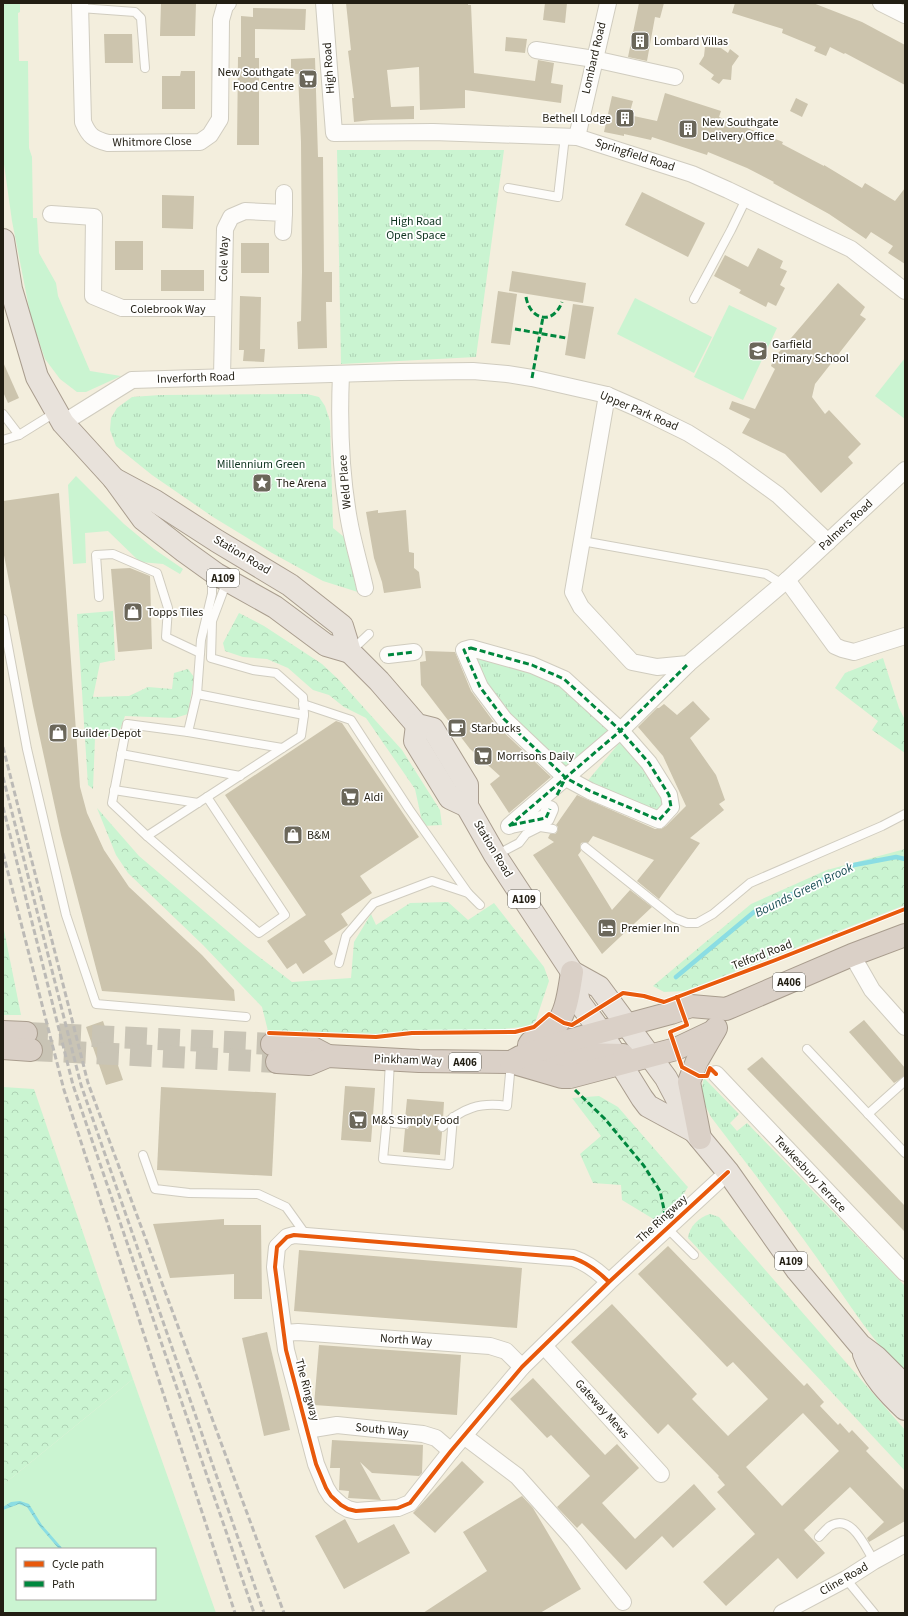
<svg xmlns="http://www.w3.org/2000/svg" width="908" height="1616" font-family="'Source Sans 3',sans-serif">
  <defs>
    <pattern id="forest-crowns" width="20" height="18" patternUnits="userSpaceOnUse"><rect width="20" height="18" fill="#caf4d1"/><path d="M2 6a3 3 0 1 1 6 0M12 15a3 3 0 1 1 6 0" fill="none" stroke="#add1b3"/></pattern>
    <pattern id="park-tufts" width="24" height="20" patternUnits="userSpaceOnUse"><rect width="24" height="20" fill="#caf4d1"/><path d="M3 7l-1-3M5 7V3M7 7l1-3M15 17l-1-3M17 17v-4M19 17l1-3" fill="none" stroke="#add1b3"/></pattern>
    <pattern id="water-waves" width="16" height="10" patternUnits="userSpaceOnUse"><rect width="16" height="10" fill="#8bdde3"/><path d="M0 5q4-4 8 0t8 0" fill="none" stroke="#78bdc2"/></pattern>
  </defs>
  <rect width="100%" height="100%" fill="#f3eedd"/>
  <!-- green -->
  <g fill="#caf4d1" fill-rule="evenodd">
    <polygon points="3,3 20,3 20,12 18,13 19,61 28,61 29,148 32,157 33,218 37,218 39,253 56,283 58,296 90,371 121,376 86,392 77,392 60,379 45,359 31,318 12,221 3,157"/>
    <polygon points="635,298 712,337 694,373 617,334"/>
    <polygon points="729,305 777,328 743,400 694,377"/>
    <polygon points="905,358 905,419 875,396"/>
    <polygon points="76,476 124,524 154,549 183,569 180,574 163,564 140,562 108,531 85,533 86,563 73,564 68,485"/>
    <path d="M133,1379L216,1613H3V1485ZM17,1549H155V1599H17Z"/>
  </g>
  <!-- forest -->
  <g fill="url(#forest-crowns)">
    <polygon points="113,611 115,660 100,663 93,697 129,696 148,687 172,689 174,673 188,669 194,677 188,714 175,718 125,716 118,735 95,738 93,789 88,785 77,614"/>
    <polygon points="239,613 264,626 322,664 339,680 402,750 440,810 442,825 423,826 415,789 366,718 344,707 329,695 313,690 288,668 267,659 243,657 225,651 223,643"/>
    <polygon points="883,658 899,708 905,720 905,753 872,730 878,721 835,688 845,673"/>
    <polygon points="97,808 139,856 245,946 292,982 351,978 354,942 371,914 376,925 410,903 448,902 468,920 494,903 544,967 549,981 536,1020 530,1026 494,1030 406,1036 268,1031 262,1007 203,945 128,873 116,855"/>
    <polygon points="905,849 905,905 685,991 664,992 653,986 751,904 827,870"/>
    <polygon points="3,925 21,1015 3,1015"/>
    <polygon points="3,1087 34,1089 133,1379 3,1485"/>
    <polygon points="599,1096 618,1107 686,1185 688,1187 683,1195 655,1220 622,1200 621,1185 593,1183 580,1154 601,1136 572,1098"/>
  </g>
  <!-- park -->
  <g fill="url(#park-tufts)">
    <polygon points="337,150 504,150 476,357 341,364"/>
    <polygon points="307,394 319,397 325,406 330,421 333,528 349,541 361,593 323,581 272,553 213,517 152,475 116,446 110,430 111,418 117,408 132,397 160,395"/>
    <polygon points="469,650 541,669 606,723 608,732 563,773 494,707"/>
    <polygon points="620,742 625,742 670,801 662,810 652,812 585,784"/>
    <path d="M704,1078L739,1114L730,1123L737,1131L747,1123L905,1286V1375C871,1339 845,1298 817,1258C783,1210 746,1163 711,1117L700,1095Z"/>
    <path d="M710,1214L719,1217L905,1430V1471L688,1238C689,1227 699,1217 710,1214Z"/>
  </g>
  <!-- water -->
  <polygon fill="url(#water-waves)" points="20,1501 29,1504 42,1525 63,1549 59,1549 40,1527 27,1507 19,1504 3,1510 3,1507 11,1502"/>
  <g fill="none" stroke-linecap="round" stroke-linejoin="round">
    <!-- stream -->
    <polyline stroke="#8bdde3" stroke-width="4.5" points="676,977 754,912 854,865 896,857 905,859"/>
  </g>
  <!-- building -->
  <g fill="#ccc4ad" fill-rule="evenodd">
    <polygon points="161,3 196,3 195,36 160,36"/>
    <polygon points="346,3 468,3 468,5 471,5 474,73 535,81 538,60 554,63 551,83 563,85 561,103 465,90 465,108 420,110 419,67 387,70 391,107 414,106 414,119 371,120 354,122 352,98 354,98 348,51 351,50"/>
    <polygon points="545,3 567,3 565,23 543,20"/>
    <polygon points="639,3 664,3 660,18 655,17 647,61 628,57"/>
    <polygon points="735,3 813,3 862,22 905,45 905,85 845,53 844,54 830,47 826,56 814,51 816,47 782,33 783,29 732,13"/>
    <polygon points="253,8 306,9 305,30 255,29 255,58 259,58 259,145 237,145 238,57 241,57 241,16 253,17"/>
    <polygon points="104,34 132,34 133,63 105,63"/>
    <polygon points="506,37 527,39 525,53 505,51"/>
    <polygon points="705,47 721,48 728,53 730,49 739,56 732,66 731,80 723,79 719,84 711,79 714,75 699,64 704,56"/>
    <polygon points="315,58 318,157 323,157 324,272 332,272 332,302 326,302 327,348 298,349 297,322 301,321 302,272 301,142 298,74 291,74 291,59"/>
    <polygon points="181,71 195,71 195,109 162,109 162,76 180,76"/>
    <polygon points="665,93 721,111 719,117 783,142 782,144 824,166 824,165 862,188 865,183 895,201 905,188 905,264 888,253 893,246 871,232 866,239 829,214 773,183 774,182 747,168 708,152 707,155 652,137 651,140 624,134 624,136 604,132 612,96 633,101 629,115 657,121"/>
    <polygon points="796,98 808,104 802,117 790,111"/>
    <polygon points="642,192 705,223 688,257 625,225"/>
    <polygon points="162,195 194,196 193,229 162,228"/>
    <rect x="115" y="241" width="28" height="29"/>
    <rect x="241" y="243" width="28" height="30"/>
    <polygon points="758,248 783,261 780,268 787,271 780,285 785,288 776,306 768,302 766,307 739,293 741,290 714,276 725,255 748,267"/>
    <rect x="161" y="270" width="43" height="21"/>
    <polygon points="512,271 586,283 583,303 509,291"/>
    <polygon points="838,283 865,307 860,315 866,319 815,384 812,397 825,414 829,410 861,444 848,457 853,463 821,493 785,454 742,433 750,419 729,409 732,401 755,409 775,369 771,366 774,358"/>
    <polygon points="498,291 517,294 510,345 491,343"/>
    <polygon points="240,296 261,297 260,349 265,349 264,362 243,361 244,350 239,350"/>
    <polygon points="573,304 594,307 585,359 565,355"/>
    <polygon points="3,362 19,398 8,403 3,392"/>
    <polygon points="59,493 80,787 87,813 104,850 129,887 202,955 234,990 235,1001 102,991 61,835 33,706 3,550 3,501"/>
    <polygon points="378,510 378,513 406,510 409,552 414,553 414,568 419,572 421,588 384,593 382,582 374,558 366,512"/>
    <polygon points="130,568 150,576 152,649 118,652 111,569"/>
    <polygon points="425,651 455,652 471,691 496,725 551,777 509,813 490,784 500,776 470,749 421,685 420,662 426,661"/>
    <polygon points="693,701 710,719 690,738 716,775 725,800 719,804 724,810 690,838 700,843 659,899 637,881 654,860 593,836 588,843 585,842 581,843 580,847 581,851 578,855 612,910 630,890 652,907 602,954 533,855 554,842 548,838 550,834 555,834 557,832 558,827 556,825 577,795 655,829 661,829 666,826 686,806 663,756 638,727 657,708 659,708 664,704 677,715"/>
    <polygon points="336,721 342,723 419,837 360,876 372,893 341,914 348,925 324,941 333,954 303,974 296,963 287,969 267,941 306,915 225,795"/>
    <polygon points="864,1020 905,1068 905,1076 894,1083 849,1032"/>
    <polygon points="103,1021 123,1080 106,1085 86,1027"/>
    <polygon points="762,1057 905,1206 905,1232 747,1069"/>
    <polygon points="345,1086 375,1088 371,1142 341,1140"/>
    <polygon points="161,1087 276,1093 272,1176 157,1170"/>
    <polygon points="407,1099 444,1102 443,1119 437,1126 438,1130 442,1132 440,1155 403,1152 405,1129 408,1129 410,1125 410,1121 405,1119"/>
    <polygon points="224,1219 224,1225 261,1225 262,1299 234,1299 234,1274 170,1278 153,1224"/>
    <path d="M668,1246L804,1386L807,1383L824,1402L820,1406L838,1425L840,1423L849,1433L852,1430L869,1448L866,1451L905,1491V1521L869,1542L867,1538L884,1522L850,1487L804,1530L825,1553L797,1579L778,1558L726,1606L703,1582L755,1534L717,1492L725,1485L718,1477L719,1476L668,1424L658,1434L571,1342L612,1304L697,1394L692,1399L728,1436L768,1399L733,1362L727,1367L638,1274ZM803,1413L839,1451L782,1506L746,1467Z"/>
    <polygon points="299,1250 522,1268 517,1328 294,1311"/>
    <polygon points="267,1332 290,1430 264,1436 242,1338"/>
    <polygon points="319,1345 461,1355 457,1415 314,1405"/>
    <polygon points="533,1378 605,1455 617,1444 639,1468 602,1503 635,1539 694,1484 716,1509 673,1548 662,1536 626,1570 582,1523 577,1528 557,1507 590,1476 551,1435 547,1438 510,1399"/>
    <polygon points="332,1440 423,1445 422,1473 419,1476 372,1473 360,1462 381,1500 348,1498 349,1491 339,1490 340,1468 330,1468"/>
    <polygon points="462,1461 484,1482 435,1533 413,1513"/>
    <polygon points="522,1496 533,1508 581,1589 540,1613 423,1613 487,1571 463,1532"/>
    <polygon points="345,1519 358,1543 394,1524 410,1553 344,1589 315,1536"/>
  </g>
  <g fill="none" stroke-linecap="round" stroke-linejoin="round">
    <!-- highway-tunnel -->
    <g stroke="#c9c4b5" stroke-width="22" stroke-dasharray="22 11" stroke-linecap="butt">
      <polyline points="26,1033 272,1044"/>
      <polyline points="31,1050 277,1062"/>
    </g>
    <defs>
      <g id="lane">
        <polyline points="80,8 135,12 141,18 145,68"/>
        <polyline points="508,188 558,197 565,136"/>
        <polyline points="694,299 731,230 746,199"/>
        <polyline points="3,414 19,435 56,412"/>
        <polyline points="3,440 19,435"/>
        <polyline points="582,541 766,574 782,584"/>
        <polyline points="216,575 212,584 212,594 201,640 197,694 188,732 127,724 112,803 147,836 301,736 304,715"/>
        <polyline points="99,597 96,555 113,554 157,573 168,608 166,637 200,653"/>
        <polyline points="3,619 27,749 66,915 96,1004 246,1017"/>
        <polyline points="351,651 369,634"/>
        <polyline points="197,694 304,715 303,697 276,673 253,670 211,658 212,621 227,581"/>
        <polyline points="303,704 351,720 409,809 468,893"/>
        <polyline points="188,732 282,748"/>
        <polyline points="121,754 240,776"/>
        <polyline points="114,790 198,803"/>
        <polyline points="147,836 259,933 285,915 207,797"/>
        <polyline points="585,847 674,918 687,923 697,923 713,914 750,883 882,826 905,814"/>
        <polyline points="496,855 519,843 526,834 540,827 553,829"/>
        <polyline points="339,963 346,936 374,903 432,881 468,893 480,905"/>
        <polyline points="807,1049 905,1153"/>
        <polyline points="390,1061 387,1117 393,1123 405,1124"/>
        <polyline points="868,1114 905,1081"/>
        <polyline points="387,1117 383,1159 449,1165 453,1117"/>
        <path d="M442,1127C462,1108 480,1102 507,1106L511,1063"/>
        <polyline points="143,1155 155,1189 189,1193 258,1194 286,1207 306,1235"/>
        <polyline points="667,1228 694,1255"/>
        <path d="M819,1537C822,1534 826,1529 830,1526C852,1513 865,1547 874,1561"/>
        <polyline points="846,1579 874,1613"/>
      </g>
      <g id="street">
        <polyline points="324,3 334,133 433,132 577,137 692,174 728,190 851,249 905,291"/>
        <polyline points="881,3 905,15"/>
        <path d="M80,4L83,122C89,136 93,139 108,143L200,142L210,135L220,119L221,20L225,6L228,3"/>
        <polyline points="536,50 594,59 675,77"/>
        <polyline points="577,137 608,3"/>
        <polyline points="284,213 284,193"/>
        <polyline points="51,214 94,217 93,296 122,308 223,308"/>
        <path d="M341,374C339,420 341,475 349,520C353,543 360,565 365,588"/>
        <polyline points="222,377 225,229 231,217 245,211 284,213 283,232"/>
        <polyline points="607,395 573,592 581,607 632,662 657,667 688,664 787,580 905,470"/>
        <polyline points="63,423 132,380 400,372 473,371 507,374 532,378 607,395 639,409 688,433 723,455 778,495 828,542"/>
        <polyline points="787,580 835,646 842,649 854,652 905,636"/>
        <polygon points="471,648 532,665 564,679 621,731 649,763 669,795 671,807 659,820 590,791 566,778 504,719 480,687 464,650"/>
        <polyline points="388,655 414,652"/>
        <polyline points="511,825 546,818 550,809"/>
        <polyline points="509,826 619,732 688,664"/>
        <polyline points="852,955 872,990 905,1027"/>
        <polyline points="716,1074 905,1273"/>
        <path d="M609,1282C598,1271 588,1263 573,1258L294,1235L287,1237L277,1247L275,1267L286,1350L316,1464L326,1488L331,1496L341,1505L348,1509L356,1511L398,1508L410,1503L451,1451L522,1367L609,1282L728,1172"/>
        <polyline points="284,1333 298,1332 490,1346 506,1351 522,1367"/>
        <polyline points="544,1346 661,1474"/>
        <polyline points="307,1430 337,1425 423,1434 436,1438 451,1451"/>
        <polyline points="464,1436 517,1476 574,1540 623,1602"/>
        <polyline points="782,1613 846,1579 874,1561 905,1544"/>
      </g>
      <g id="primary">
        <polyline points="3,240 11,289 37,377 63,423 114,479 143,519 184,551 216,574 275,607 326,645 350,652"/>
        <polyline points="114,479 155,501 217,541 290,585 342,626 350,652 379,681 417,725 433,729 467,785 467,806 495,855 572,972 579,1002 601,1032 642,1098 648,1106 694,1131"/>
        <polyline points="417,725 415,741 450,798 467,806"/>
        <polyline points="572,972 599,987 666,1078 694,1131 728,1172 797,1270 860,1345 876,1357 905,1386"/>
        <path d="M864,1354C872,1376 888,1393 905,1409"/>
      </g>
      <g id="highway">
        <polyline points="3,1032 26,1033"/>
        <polyline points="272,1044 311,1047 328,1056"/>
        <path d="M529,1045L531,1042C538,1038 547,1034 553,1029C567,1015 569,990 572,972"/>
        <polyline points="3,1048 31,1050"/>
        <polyline points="549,1057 558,1058 578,1054 623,1055"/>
        <polyline points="277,1062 309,1064 328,1056 419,1061 511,1062 562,1077 570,1077 676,1049 714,1031"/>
        <polyline points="511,1062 520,1057 556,1044 671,1013 691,1006 726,1009 852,955 905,935"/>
        <polyline points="700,1138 689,1082 697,1061 716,1028"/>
      </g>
    </defs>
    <!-- lane casing -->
    <use href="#lane" stroke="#d0ccbf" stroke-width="10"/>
    <!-- street casing -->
    <use href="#street" stroke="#d0ccbf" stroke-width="18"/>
    <!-- primary casing -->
    <use href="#primary" stroke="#a99d8e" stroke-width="24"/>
    <!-- highway casing -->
    <use href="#highway" stroke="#a99d8e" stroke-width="24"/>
    <!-- lane -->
    <use href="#lane" stroke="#fdfcfa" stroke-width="8"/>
    <!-- street -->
    <use href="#street" stroke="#fdfcfa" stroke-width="16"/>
    <!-- primary -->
    <use href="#primary" stroke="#e8e2db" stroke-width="22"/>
    <!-- highway -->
    <use href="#highway" stroke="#dad0c7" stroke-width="22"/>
    <!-- rail -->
    <g stroke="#bcbab6" stroke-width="3" stroke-dasharray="6 3" stroke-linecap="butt">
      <polyline points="3,747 88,1083 284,1613"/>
      <polyline points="3,777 81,1085 264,1613"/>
      <polyline points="3,807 73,1085 254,1613"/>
      <polyline points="3,853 64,1090 235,1613"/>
    </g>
    <!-- quiet -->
    <g stroke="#00873e" stroke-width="3" stroke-dasharray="6 3" stroke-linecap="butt">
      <path d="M526,297C530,320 553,326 562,302"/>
      <polyline points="515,329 566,338"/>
      <polyline points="532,378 543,317"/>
      <polygon points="471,648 532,665 564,679 621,731 649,763 669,795 671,807 659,820 590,791 566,778 504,719 480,687 464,650"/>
      <polyline points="388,655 414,652"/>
      <polyline points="557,795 564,781"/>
      <polyline points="511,825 546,818 550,809"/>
      <polyline points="509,826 619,732 688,664"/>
      <polyline points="575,1090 605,1119 644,1166 660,1191 665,1214"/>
    </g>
    <defs>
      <g id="cycleway">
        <polyline points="677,997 687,1025 670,1032 682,1067 699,1076 707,1076 710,1068 716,1074"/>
        <polyline points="269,1033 376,1037 412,1033 515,1032 534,1027 549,1014 564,1023 572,1025 623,993 644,996 664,1002 773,961 905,909"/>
        <path d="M609,1282C598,1271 588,1263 573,1258L294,1235L287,1237L277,1247L275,1267L286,1350L316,1464L326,1488L331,1496L341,1505L348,1509L356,1511L398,1508L410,1503L451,1451L522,1367L609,1282L728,1172"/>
      </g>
    </defs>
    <!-- cycleway casing -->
    <use href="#cycleway" stroke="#fff" stroke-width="6"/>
    <!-- cycleway -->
    <use href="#cycleway" stroke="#e8590c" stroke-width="4"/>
  </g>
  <!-- icons -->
  <defs>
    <symbol id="building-square" viewBox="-11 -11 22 22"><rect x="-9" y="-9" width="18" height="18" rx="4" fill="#6b675a" stroke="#fff"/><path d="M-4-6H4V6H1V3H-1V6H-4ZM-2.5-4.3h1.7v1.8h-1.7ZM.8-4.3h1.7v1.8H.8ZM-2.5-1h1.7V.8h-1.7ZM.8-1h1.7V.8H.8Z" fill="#fff"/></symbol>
    <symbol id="supermarket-square" viewBox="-11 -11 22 22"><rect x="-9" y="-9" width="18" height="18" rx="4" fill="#6b675a" stroke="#fff"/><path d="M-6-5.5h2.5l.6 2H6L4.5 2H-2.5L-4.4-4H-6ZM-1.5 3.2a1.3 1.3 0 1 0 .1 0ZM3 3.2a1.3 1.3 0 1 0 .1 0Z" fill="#fff"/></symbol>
    <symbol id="school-square" viewBox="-11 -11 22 22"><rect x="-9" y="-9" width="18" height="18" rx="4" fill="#6b675a" stroke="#fff"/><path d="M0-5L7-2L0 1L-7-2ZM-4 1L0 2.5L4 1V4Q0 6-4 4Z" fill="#fff"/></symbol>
    <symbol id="sight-square" viewBox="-11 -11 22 22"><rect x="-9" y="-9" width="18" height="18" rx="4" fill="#6b675a" stroke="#fff"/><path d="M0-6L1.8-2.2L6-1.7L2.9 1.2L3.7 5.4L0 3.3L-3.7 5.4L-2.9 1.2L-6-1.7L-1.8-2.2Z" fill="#fff"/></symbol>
    <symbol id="shop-square" viewBox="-11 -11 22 22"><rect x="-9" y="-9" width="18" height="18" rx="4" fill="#6b675a" stroke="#fff"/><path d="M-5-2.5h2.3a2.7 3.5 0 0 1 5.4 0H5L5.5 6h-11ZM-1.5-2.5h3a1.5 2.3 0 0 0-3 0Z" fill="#fff"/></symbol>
    <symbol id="cafe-square" viewBox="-11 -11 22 22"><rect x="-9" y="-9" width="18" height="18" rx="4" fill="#6b675a" stroke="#fff"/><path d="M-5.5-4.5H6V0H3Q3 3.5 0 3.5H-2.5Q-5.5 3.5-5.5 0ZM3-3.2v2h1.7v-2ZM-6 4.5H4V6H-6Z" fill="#fff"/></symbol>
    <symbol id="hotel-square" viewBox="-11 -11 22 22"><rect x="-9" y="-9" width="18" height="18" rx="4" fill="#6b675a" stroke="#fff"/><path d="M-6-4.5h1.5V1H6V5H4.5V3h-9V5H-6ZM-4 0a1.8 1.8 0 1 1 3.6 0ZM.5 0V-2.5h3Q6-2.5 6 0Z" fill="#fff"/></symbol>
  </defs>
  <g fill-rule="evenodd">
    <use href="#building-square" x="629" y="30" width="22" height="22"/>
    <use href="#supermarket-square" x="297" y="68" width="22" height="22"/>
    <use href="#building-square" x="614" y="107" width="22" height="22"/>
    <use href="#building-square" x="677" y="118" width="22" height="22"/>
    <use href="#school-square" x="747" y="340" width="22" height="22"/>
    <use href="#sight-square" x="251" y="472" width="22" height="22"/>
    <use href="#shop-square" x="122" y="601" width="22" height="22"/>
    <use href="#cafe-square" x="446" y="717" width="22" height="22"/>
    <use href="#shop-square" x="47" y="722" width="22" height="22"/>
    <use href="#supermarket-square" x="472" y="745" width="22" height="22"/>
    <use href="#supermarket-square" x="339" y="786" width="22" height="22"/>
    <use href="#shop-square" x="282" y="824" width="22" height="22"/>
    <use href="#hotel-square" x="596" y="917" width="22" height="22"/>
    <use href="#supermarket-square" x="347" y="1109" width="22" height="22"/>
  </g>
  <g text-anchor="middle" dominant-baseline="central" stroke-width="3.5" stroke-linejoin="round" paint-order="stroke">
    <!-- shield labels -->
    <g fill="#fff" stroke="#64625a" stroke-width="1">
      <rect x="207" y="569" width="32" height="18" rx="3"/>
      <rect x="508" y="890" width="32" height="18" rx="3"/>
      <rect x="773" y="973" width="32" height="18" rx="3"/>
      <rect x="449" y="1053" width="32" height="18" rx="3"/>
      <rect x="775" y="1252" width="32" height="18" rx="3"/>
    </g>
    <g font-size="11" font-weight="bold" fill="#221e13">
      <text x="223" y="578">A109</text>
      <text x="524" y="899">A109</text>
      <text x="789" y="982">A406</text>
      <text x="465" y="1062">A406</text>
      <text x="791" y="1261">A109</text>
    </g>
    <!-- poi labels -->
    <g font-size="12" fill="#221e13" stroke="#fff" text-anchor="start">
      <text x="654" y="41">Lombard Villas</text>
      <text x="294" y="72" text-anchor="end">New Southgate<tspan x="294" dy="14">Food Centre</tspan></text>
      <text x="611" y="118" text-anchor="end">Bethell Lodge</text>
      <text x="702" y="122">New Southgate<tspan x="702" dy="14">Delivery Office</tspan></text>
      <text x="772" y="344">Garfield<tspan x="772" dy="14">Primary School</tspan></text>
      <text x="276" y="483">The Arena</text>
      <text x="147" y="612">Topps Tiles</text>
      <text x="471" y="728">Starbucks</text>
      <text x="72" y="733">Builder Depot</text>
      <text x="497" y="756">Morrisons Daily</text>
      <text x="364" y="797">Aldi</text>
      <text x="307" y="835">B&amp;M</text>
      <text x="621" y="928">Premier Inn</text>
      <text x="372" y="1120">M&amp;S Simply Food</text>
    </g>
    <!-- street labels -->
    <g font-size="12" fill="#221e13" stroke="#fff">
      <text transform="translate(594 58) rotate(-77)">Lombard Road</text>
      <text transform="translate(329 68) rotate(-94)">High Road</text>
      <text transform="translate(152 142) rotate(-1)">Whitmore Close</text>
      <text transform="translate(635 155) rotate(18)">Springfield Road</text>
      <text transform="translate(224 259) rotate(-89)">Cole Way</text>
      <text x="168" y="309">Colebrook Way</text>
      <text transform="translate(196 378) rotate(-2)">Inverforth Road</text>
      <text transform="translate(639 411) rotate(23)">Upper Park Road</text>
      <text transform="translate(345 482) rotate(-95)">Weld Place</text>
      <text transform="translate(846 525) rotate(-43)">Palmers Road</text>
      <text transform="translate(242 555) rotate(31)">Station Road</text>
      <text transform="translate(493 849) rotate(59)">Station Road</text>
      <text transform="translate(762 955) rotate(-21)">Telford Road</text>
      <text transform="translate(408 1060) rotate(2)">Pinkham Way</text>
      <text transform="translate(810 1174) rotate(47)">Tewkesbury Terrace</text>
      <text transform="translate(662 1219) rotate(-43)">The Ringway</text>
      <text transform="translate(406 1340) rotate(4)">North Way</text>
      <text transform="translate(307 1390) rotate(75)">The Ringway</text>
      <text transform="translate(602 1409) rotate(48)">Gateway Mews</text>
      <text transform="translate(382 1430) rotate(6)">South Way</text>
      <text transform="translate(844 1579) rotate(-30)">Cline Road</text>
    </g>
    <!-- park labels -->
    <g font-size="12" fill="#0f3420" stroke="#fff">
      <text x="416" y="221">High Road<tspan x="416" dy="14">Open Space</tspan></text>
      <text x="261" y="464">Millennium Green</text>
    </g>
    <!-- water labels -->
    <g font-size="13" font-style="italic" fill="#184d54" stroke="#fff">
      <text transform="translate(804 890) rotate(-26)">Bounds Green Brook</text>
    </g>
  </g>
  <!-- border -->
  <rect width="908" height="1616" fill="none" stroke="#221e13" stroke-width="8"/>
  <!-- legend -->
  <rect x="16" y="1548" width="140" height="52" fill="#ffffff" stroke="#a7a5a1"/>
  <rect x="24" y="1561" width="20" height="6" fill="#e8590c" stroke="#a7a5a1"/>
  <text x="52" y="1568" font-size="12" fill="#221e13">Cycle path</text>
  <rect x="24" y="1581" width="20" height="6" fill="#00873e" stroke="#a7a5a1"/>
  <text x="52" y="1588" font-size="12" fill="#221e13">Path</text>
</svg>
